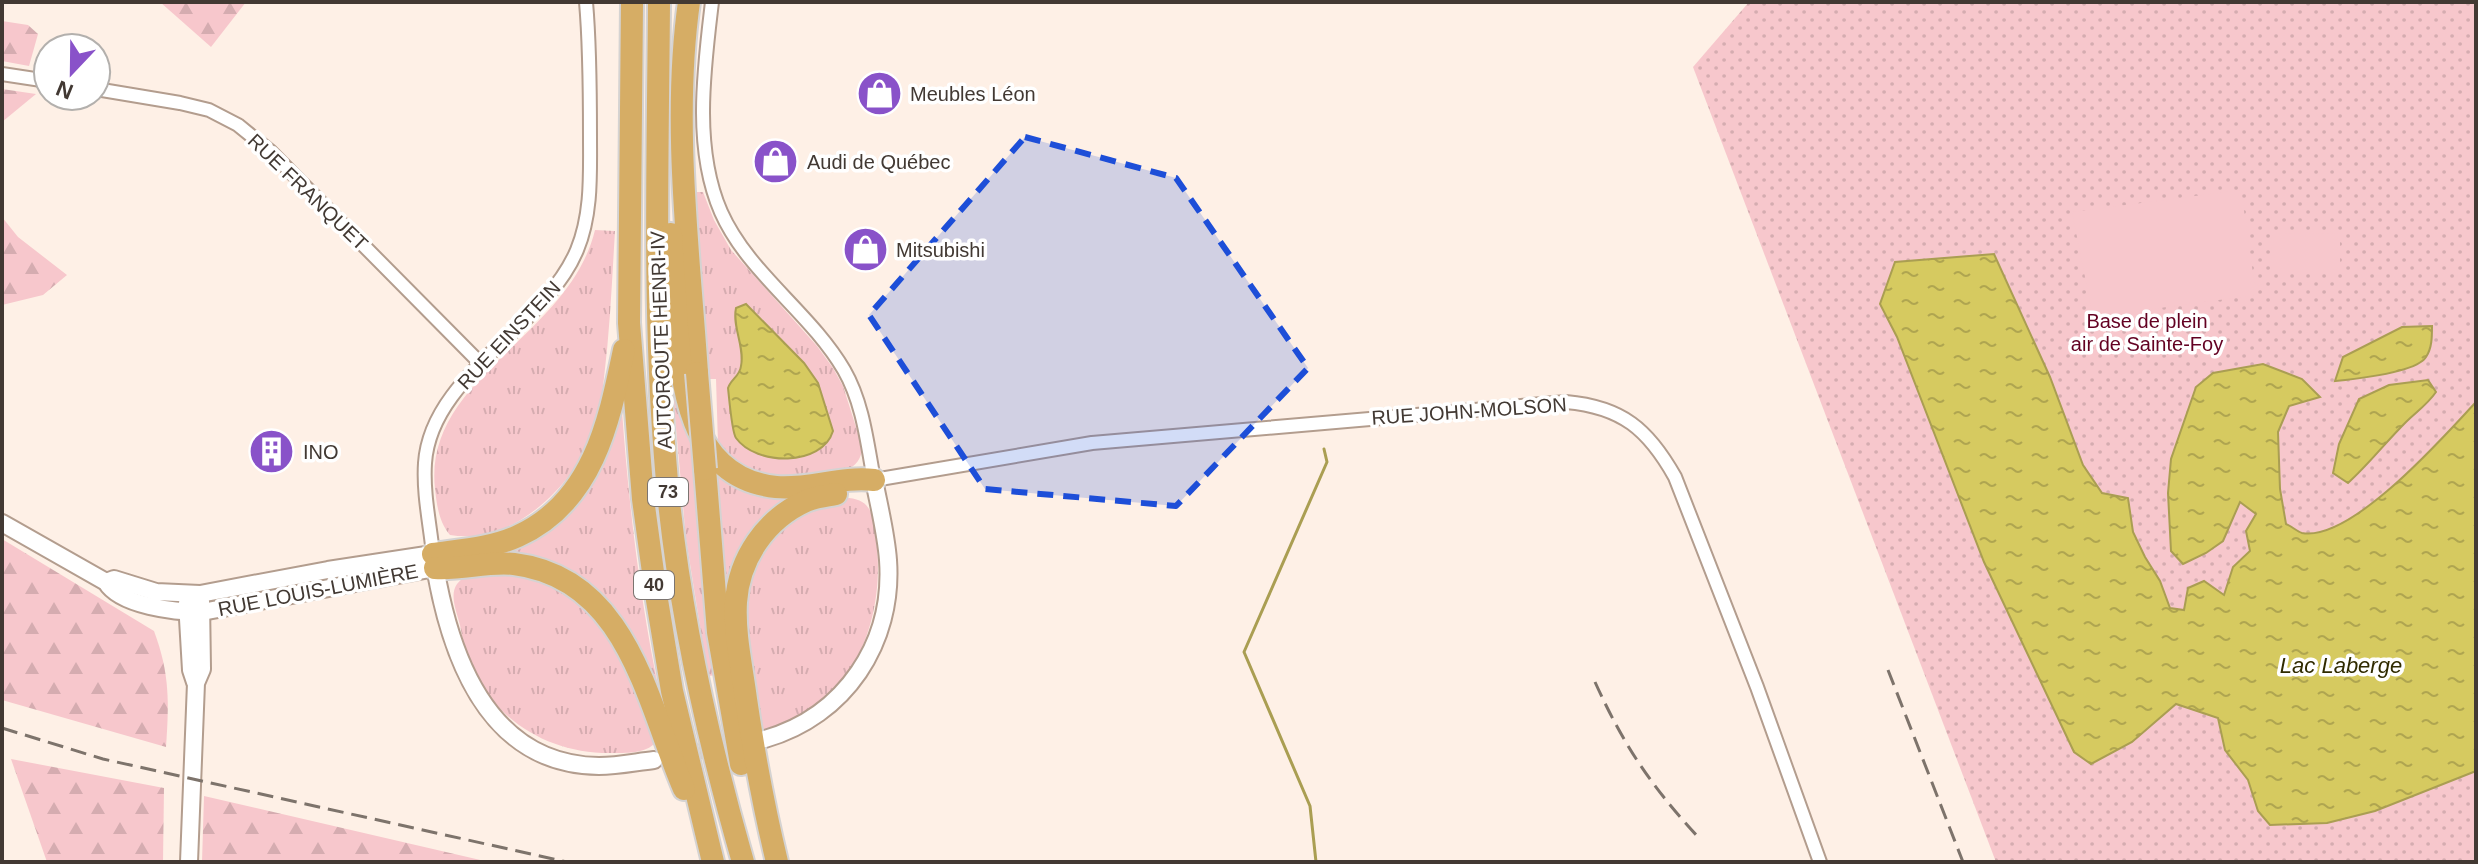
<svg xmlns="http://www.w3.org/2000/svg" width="2478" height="864" font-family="Arial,sans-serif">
  <defs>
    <pattern id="grass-tufts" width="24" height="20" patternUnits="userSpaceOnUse" patternTransform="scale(2)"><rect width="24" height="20" fill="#f7c7cc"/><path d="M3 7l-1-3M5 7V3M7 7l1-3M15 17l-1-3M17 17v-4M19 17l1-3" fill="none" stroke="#d5acb0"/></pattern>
    <pattern id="forest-firs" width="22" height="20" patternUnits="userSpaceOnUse" patternTransform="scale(2)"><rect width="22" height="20" fill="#f7c7cc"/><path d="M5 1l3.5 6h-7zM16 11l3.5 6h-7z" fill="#d5acb0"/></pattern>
    <pattern id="park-dots" width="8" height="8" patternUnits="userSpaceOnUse" patternTransform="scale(2)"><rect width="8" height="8" fill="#f7c7cc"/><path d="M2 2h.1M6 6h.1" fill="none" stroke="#d5acb0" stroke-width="1.8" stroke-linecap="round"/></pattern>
    <pattern id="water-ripples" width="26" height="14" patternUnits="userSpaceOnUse" patternTransform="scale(2)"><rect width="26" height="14" fill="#d6ca60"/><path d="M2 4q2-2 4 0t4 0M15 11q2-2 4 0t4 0" fill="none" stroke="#afa550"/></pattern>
  </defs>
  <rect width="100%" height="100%" fill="#fef0e6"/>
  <!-- grass -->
  <g fill="url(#grass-tufts)">
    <path d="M694,192H703L714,220L731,250L817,346L833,368L843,386L862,446C862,459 856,466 845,471L773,479L737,465L718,444L716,379H705Z"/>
    <path d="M595,230L615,231C612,280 610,329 604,378C602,392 602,407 598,420C586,457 562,491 531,513C508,530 479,540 450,535C439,522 437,506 435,489C423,377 569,338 595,230Z"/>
    <polygon points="677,382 694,436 717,675 708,676 686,539 672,383"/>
    <path d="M616,411H622C629,507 640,601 660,695L598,599L492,558L530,537Z"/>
    <polygon points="712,461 799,498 762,522 729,629"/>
    <path d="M849,498C870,500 873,514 875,532C883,579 875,633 848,673C825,707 800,717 764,731L752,689L743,636L746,581L771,532L818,504Z"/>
    <path d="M490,570C509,574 532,576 550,583C613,610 634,684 655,743C646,753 628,753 615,753C555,755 502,726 474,673C466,659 463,641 460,625C457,613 449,595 457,584C464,574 479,573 490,570Z"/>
  </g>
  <!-- forest -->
  <g fill="url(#forest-firs)">
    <polygon points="160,2 246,2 211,47"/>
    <polygon points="2,21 28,25 38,34 29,66 2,61"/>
    <polygon points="2,89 36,94 2,122"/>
    <polygon points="2,217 18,237 67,275 43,295 2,305"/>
    <path d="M2,539L154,631C170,674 169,703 166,747L2,700Z"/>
    <polygon points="11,759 164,788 163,862 47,862"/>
    <polygon points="204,796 489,862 202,862"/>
  </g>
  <!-- park -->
  <polygon fill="url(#park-dots)" points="1749,2 2476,2 2476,862 1996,862 1693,67"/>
  <!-- pitch -->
  <g fill="#f7c7cc">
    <polygon points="2241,190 2256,295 2093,317 2072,212"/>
    <polygon points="2340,233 2340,273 2273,273 2273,234"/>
  </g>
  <!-- water -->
  <g fill="url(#water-ripples)" stroke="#aa9e52" stroke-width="2">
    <path d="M1994,254L2050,377L2083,465L2102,493L2128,498L2133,532L2145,557L2160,581L2170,608L2184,610L2188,588L2204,581L2224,595L2233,567L2250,551L2246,531L2256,514L2240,502L2223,541L2206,553L2183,564L2171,551L2168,493L2171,459L2196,387L2213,373L2263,364L2302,379L2320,397L2289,406L2278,432L2280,489L2286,524C2291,526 2298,532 2302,533C2352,542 2445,435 2476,402V771L2375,811L2327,823L2270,825L2258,811L2248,780L2225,750L2218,718L2176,704L2132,742L2091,764L2074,752L1984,562L1897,337L1880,304L1895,262Z"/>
    <path d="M746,304L804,363L818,383L833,431C822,467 756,466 736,438C732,433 729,397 728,388C731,379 740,376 741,366C745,347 732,327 736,308Z"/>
    <path d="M2432,326C2432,337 2432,348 2426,357C2416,373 2355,379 2335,381L2343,357L2402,327Z"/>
    <path d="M2428,380L2436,392C2427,405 2416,412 2405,423C2385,443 2369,464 2348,483L2333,473L2339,444L2359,399L2389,385Z"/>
  </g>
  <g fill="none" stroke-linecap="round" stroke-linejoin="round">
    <!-- stream -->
    <polyline stroke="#aa9e52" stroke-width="3" points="1316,862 1310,806 1244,652 1327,462 1324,449"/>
    <!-- secondary-tunnel -->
    <polyline stroke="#d8cbc2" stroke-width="16" stroke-dasharray="16 8" stroke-linecap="butt" points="676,756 748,742"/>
    <defs>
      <g id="street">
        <path d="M712,2C704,69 693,148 721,212C748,273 810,312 844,370C863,403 867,442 874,480L1092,443L1566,402C1622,407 1648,429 1675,477L1757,687L1820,862"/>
        <polyline points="2,74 48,81"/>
        <polyline points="96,89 180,103 209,110 238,125 270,151 481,364"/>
        <path d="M433,554C430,524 423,494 425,463C431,375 544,329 577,250C592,214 590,174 590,136C590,91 590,47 586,2"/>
      </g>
      <g id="secondary">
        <path d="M2,523L106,582C120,606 176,612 202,612L435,568"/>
        <path d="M106,582L114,579L156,592L200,594L328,570L433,554C447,648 484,765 599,766C618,766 636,762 654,760"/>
        <polyline points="187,602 191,670 195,682"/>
        <path d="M765,739C845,716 894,643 888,560C886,533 879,506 874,480"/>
        <polyline points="189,862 196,683 202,669 201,601"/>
      </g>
      <g id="highway">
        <polyline points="632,2 629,323 643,499 656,594 672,691 713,862"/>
        <path d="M659,2C658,154 653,306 665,457C675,595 705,730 743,862"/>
        <path d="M689,2C672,121 689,253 697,373"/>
        <path d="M671,234C672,260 675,287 676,313C681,382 688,478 776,487C809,490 841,476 874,480"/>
        <polyline points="705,469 718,632 741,764"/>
        <path d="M433,554C461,550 492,548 518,536C593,502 609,422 624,350"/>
        <path d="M435,568C462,570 487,561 514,564C628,578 647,703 684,789"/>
        <path d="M777,862C764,808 754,754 746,699C742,668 734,634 736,602C739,558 766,519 806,501C815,497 826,496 836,494"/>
      </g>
    </defs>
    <!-- street casing -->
    <use href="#street" stroke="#b39d8e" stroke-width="16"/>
    <!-- secondary casing -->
    <use href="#secondary" stroke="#b39d8e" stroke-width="20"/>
    <!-- highway casing -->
    <use href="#highway" stroke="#d5d3d2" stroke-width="26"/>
    <!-- street -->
    <use href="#street" stroke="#fff" stroke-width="12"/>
    <!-- secondary -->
    <use href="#secondary" stroke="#fff" stroke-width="16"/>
    <!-- highway -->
    <use href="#highway" stroke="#d6ad65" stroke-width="22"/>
    <!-- rail -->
    <g stroke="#7d736b" stroke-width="3" stroke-dasharray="16 8" stroke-linecap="butt">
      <polyline points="1888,670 1963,862"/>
      <path d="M1595,682C1624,746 1651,786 1699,838"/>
      <polyline points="2,728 103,759 567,862"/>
    </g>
    <defs>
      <polyline id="highway-bridge" points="697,373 705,469"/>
    </defs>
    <!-- highway-bridge casing -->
    <use href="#highway-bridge" stroke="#d5d3d2" stroke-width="26" stroke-linecap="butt"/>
    <!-- highway-bridge -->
    <use href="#highway-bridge" stroke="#d6ad65" stroke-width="22"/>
  </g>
  <!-- marked area -->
  <path fill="#1d4ed8" fill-opacity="0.2" stroke="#1d4ed8" stroke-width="6" stroke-dasharray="16 10" stroke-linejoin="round" d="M1025,137L1176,178L1308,368L1176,506L985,489L869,315Z"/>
  <!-- icons -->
  <defs>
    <symbol id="shop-disc" viewBox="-11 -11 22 22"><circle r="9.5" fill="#8952c9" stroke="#fff"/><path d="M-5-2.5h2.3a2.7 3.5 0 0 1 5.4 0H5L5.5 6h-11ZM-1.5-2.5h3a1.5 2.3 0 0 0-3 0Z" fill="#fff"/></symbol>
    <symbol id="building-disc" viewBox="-11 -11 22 22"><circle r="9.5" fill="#8952c9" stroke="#fff"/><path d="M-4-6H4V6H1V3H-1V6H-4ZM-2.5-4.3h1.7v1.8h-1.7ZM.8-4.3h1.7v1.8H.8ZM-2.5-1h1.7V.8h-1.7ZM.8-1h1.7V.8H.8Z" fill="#fff"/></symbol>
  </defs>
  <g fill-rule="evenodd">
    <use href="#shop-disc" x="854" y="68" width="51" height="51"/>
    <use href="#shop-disc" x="750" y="136" width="51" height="51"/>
    <use href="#shop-disc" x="840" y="224" width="51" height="51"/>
    <use href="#building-disc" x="246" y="426" width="51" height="51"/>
  </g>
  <g text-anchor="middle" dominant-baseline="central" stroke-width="7" stroke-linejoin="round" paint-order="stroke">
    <!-- shield labels -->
    <g fill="#fff" stroke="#7b7470" stroke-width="2">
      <rect x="648" y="478" width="40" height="28" rx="6"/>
      <rect x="634" y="571" width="40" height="28" rx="6"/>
    </g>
    <g font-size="18" font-weight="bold" fill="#423933">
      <text x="668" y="492">73</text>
      <text x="654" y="585">40</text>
    </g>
    <!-- poi labels -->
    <g font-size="20" fill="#423933" stroke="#fff" text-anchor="start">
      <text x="910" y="94">Meubles Léon</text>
      <text x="807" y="162">Audi de Québec</text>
      <text x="896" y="250">Mitsubishi</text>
      <text x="303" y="452">INO</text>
    </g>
    <!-- street labels -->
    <g font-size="20" fill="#423933" stroke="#fff">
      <text transform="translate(308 192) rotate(44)">RUE FRANQUET</text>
      <text transform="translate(509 335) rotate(-47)">RUE EINSTEIN</text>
      <text transform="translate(661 340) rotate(-92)">AUTOROUTE HENRI-IV</text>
      <text transform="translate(1469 411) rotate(-4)">RUE JOHN-MOLSON</text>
      <text transform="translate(318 590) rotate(-11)">RUE LOUIS-LUMIÈRE</text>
    </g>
    <!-- park labels -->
    <g font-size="20" fill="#630122" stroke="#fff">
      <text x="2147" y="321">Base de plein<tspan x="2147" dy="23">air de Sainte-Foy</tspan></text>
    </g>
    <!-- water labels -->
    <g font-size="22" font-style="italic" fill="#302b00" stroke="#fff">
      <text x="2341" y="665">Lac Laberge</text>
    </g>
  </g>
  <!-- border -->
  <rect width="2478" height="864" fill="none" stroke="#423933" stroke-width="8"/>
  <!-- north arrow -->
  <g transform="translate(72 72) rotate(202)"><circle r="38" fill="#ffffff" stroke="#b3b0ad" stroke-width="2"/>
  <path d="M0-6L14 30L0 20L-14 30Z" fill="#8952c9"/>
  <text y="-12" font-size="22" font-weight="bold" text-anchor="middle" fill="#423933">N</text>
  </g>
</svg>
